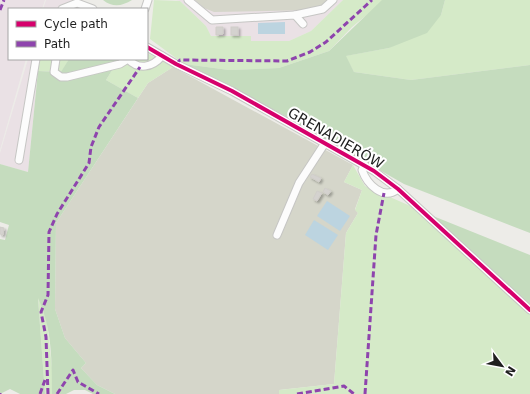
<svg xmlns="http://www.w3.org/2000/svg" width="530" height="394" font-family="'DejaVu Sans',sans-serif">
  <defs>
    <filter id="shadow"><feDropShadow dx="2" dy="2" stdDeviation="1" flood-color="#0004"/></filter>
  </defs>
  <rect width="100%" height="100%" fill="#edece8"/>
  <!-- industrial -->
  <g fill="#eae1e5">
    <polygon points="0,0 45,0 42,9 9,9 9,59 26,59 0,150"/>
    <polygon points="46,0 83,0 79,9 43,9"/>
    <polygon points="176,0 343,0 311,31 289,41 251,41 250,36 211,36 206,26 180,1"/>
    <polygon points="28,59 39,59 28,172 0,164 0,153"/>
  </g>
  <!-- construction -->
  <g fill="#d5d6ca">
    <polygon points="195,0 332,0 321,10 214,12 204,8"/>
    <polygon points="173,67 353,165 344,182 362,190 355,209 358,213 346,233 334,384 279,390 279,394 115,394 97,385 81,368 86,363 65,338 55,309 56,223 148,83"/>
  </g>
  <!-- grass -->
  <g fill="#d5eac8">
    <polygon points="154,0 180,1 206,26 211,36 251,36 251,41 289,41 311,31 343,0 385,0 352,27 329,51 279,68 229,70 184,64 150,39"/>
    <polygon points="445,0 530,0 530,65 411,80 354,72 345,56 389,48 441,15"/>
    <polygon points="147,53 173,67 148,83 138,98 106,80 119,59 147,59"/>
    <polygon points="39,59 69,59 62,72 38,71"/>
    <polygon points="353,165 365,186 433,216 530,305 530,394 279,394 279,390 334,384 346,233 358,213 355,210 362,190 344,182"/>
    <polygon points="38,296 46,313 52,368 52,394 45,394"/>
  </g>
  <!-- forest -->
  <g fill="#c5dcbe">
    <path d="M103,0H132C122,6 113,8 103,0Z"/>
    <polygon points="382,0 445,0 441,15 427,33 389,48 346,56 354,72 411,80 530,65 530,233 404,184 280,113 184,64 229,70 279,68 329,51"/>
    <path d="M69,59H119L106,80L138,98L56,223L55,309L65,338L86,363L81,368L97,385L115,394H93L85,390H74L66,394H52C52,362 52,327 38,298L45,394H20L10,389L0,394V239L5,240L9,225L0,222V164L28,172L38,71L61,72Z"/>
    <polygon points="433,216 530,255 530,305"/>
  </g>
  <!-- water -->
  <g fill="#bcd4e0">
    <polygon points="285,22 285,34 258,34 258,23"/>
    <polygon points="327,201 350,216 340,231 317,216"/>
    <polygon points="314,220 338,235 328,250 305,235"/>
  </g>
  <!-- building -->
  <g fill="#d4d2cf" stroke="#d0cec9" filter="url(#shadow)">
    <polygon points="216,27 223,27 223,34 216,35"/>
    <rect x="231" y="27" width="7" height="8"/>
    <polygon points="312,174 321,178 319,182 310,177"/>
    <polygon points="325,188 331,191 328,195 323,192"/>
    <polygon points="317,191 322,193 317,201 313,199"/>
    <polygon points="0,227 4,228 3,235 0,234"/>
  </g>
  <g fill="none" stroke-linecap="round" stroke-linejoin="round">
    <defs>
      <g id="minor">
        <polyline points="188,0 212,20 295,15 303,24"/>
        <polyline points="62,9 77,3 93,9"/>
        <polyline points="145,9 148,0"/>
        <polyline points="295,15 323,9 333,0"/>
        <polyline points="147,47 176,64 232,91 374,171 398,189 530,310"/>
        <polyline points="56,59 54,72 61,77 67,77 120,64 128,59"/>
        <path d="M128,59C138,70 152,68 162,56"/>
        <polyline points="19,160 36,59"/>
        <path d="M365,165L362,170C367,184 383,201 398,189"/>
        <polyline points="277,235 299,183 325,143"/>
      </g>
    </defs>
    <!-- minor casing -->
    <use href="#minor" stroke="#c6c6c4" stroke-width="9"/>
    <!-- minor -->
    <use href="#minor" stroke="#fcfcfc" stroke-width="7"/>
    <!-- quiet -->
    <g stroke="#8e44ad" stroke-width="3" stroke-dasharray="6 3" stroke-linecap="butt">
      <polyline points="0,10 4,0"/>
      <polyline points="176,64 180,60 287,61 310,52 326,42 372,0"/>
      <polyline points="0,393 0,394"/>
      <polyline points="40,394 45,380"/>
      <polyline points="48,394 46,337 41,312 48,295 49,232 57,214 89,163 91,147 99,127 140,67"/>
      <polyline points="57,394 73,370 78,382 99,394"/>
      <polyline points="297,394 344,386 354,394"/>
      <polyline points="365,394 376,235 384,193"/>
    </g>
    <defs>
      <polyline id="cycleway" points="147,47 176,64 232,91 374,171 398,189 530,310"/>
    </defs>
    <!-- cycleway casing -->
    <use href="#cycleway" stroke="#fff" stroke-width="6"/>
    <!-- cycleway -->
    <use href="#cycleway" stroke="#d6006c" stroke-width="4"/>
  </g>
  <g text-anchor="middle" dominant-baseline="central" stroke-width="4" stroke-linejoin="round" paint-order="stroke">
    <!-- street labels -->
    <g font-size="14" fill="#1f1f1f" stroke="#fff">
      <text transform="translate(336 138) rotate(30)">GRENADIERÓW</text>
    </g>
  </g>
  <!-- legend -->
  <rect x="8" y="8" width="140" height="52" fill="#ffffff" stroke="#a5a5a5"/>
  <rect x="16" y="21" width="20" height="6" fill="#d6006c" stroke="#a5a5a5"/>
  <text x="44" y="28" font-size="12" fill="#1f1f1f">Cycle path</text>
  <rect x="16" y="41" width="20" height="6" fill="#8e44ad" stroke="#a5a5a5"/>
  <text x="44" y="48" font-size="12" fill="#1f1f1f">Path</text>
  <!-- north arrow -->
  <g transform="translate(502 366) rotate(122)" stroke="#ffffff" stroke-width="3" paint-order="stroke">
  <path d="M0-3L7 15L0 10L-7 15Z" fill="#1f1f1f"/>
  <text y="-6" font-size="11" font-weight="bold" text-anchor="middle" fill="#1f1f1f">N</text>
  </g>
</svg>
